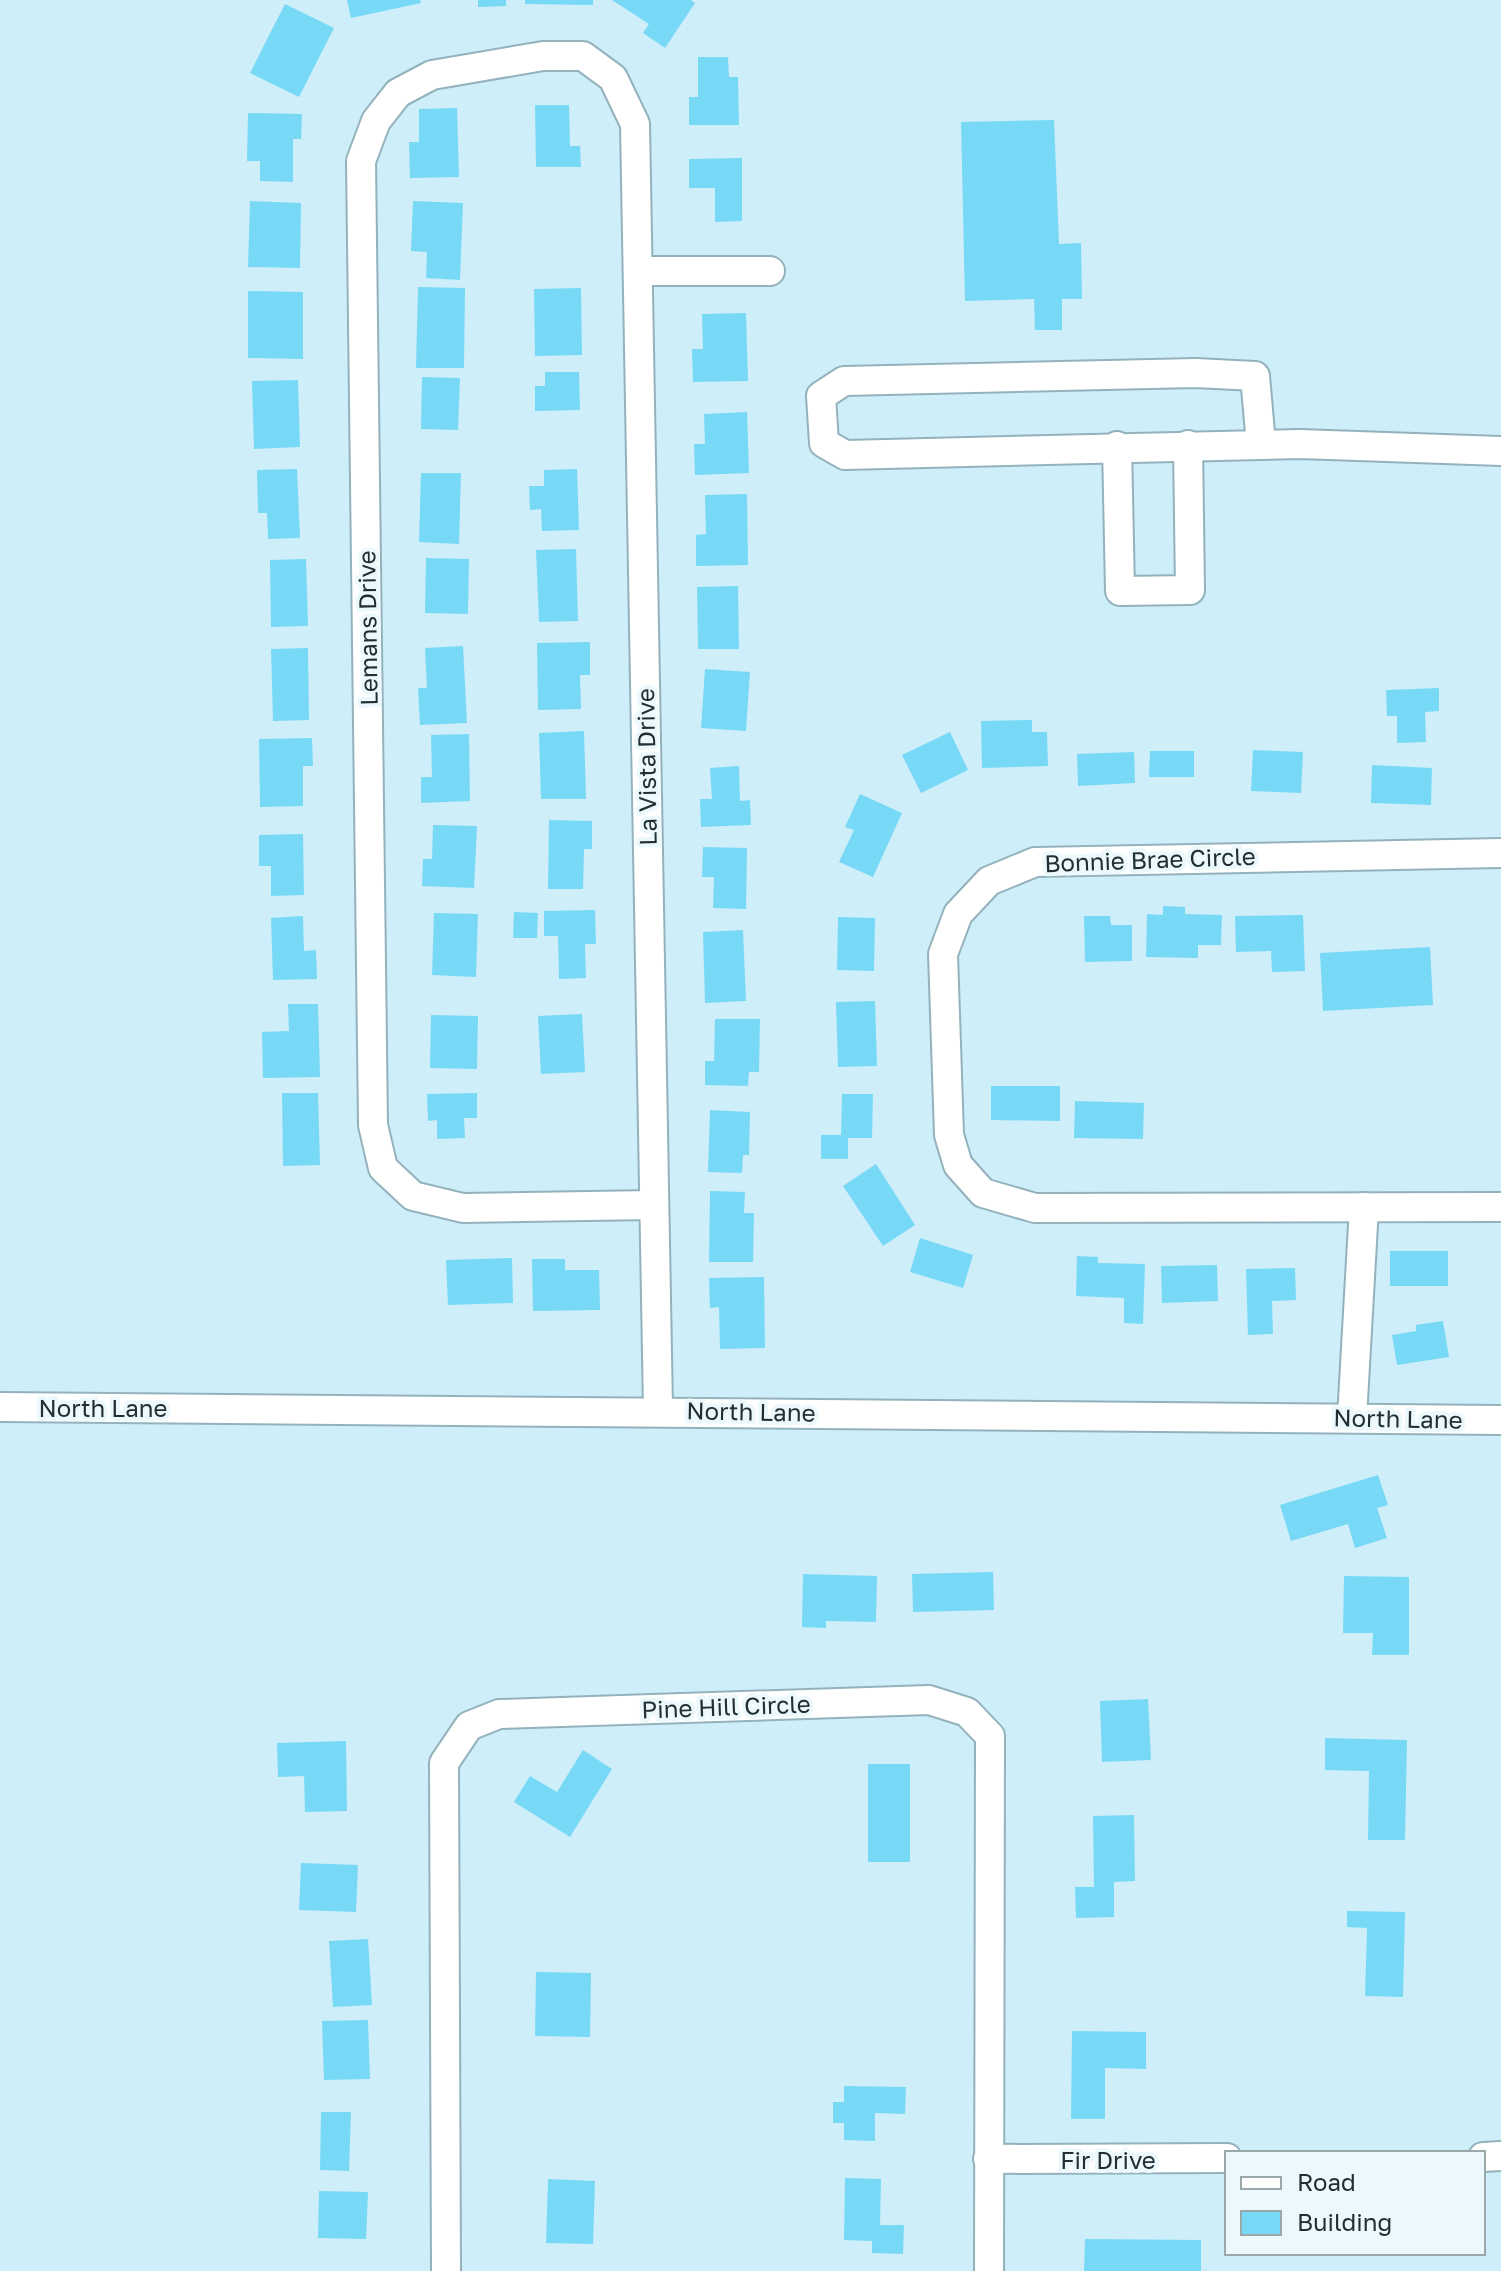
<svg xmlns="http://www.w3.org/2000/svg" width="1501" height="2271" font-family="'Golos Text',sans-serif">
  <rect width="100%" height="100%" fill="#ceeef9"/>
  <!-- building -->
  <g fill="#78d9f7">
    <polygon points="347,0 420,0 421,3 351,18"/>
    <polygon points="478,0 506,0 506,6 478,7"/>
    <polygon points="525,0 593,0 593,5 525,4"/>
    <polygon points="612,0 691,0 695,3 665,48 643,33 649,24"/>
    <polygon points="285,4 334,28 299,97 250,73"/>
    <polygon points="698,57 728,57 729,77 738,77 739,125 689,125 689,97 698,97"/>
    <polygon points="535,105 569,105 570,146 580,146 581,167 536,167"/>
    <polygon points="457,108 459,177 410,178 409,142 419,142 419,109"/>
    <polygon points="248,113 302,114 301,139 293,139 293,182 260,181 260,161 247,161"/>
    <polygon points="1054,120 1059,244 1081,243 1082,299 1062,299 1062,330 1035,330 1034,299 965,301 961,122"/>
    <polygon points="742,158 742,221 715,222 715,188 689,188 689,159"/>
    <polygon points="250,201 301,203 300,268 248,267"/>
    <polygon points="413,201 463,203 460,280 426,278 427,252 411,251"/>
    <polygon points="418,287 465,288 464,368 416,368"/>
    <polygon points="581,288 582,355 535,356 534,289"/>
    <polygon points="248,291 303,292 303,359 248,358"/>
    <polygon points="746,313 748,381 693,382 692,349 703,349 702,314"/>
    <polygon points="545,372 579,372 580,410 535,411 535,386 545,386"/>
    <polygon points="422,377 460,378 458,430 421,429"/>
    <polygon points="298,380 300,447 254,449 252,381"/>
    <polygon points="747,412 749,473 695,475 694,444 705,444 704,414"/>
    <polygon points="297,469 300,538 268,539 267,513 258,513 257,470"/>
    <polygon points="577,469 579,530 542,531 541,509 530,510 529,486 544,486 544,470"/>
    <polygon points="421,473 461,473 459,544 419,542"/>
    <polygon points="747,494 748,565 696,566 696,535 706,534 705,495"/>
    <polygon points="576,549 578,621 539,622 536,550"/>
    <polygon points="426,558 469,559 468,614 425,613"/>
    <polygon points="306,559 308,626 271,627 270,560"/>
    <polygon points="738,586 739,649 698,649 697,587"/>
    <polygon points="590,642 590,675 580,675 581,709 538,710 537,643"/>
    <polygon points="463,646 467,723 420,725 418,688 427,688 425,648"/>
    <polygon points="308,648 309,720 273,721 271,649"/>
    <polygon points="705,669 750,672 746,731 701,728"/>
    <polygon points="1439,688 1439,711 1425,712 1426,742 1397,743 1397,716 1387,716 1386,690"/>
    <polygon points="1032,720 1032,732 1047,732 1048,766 982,768 981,721"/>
    <polygon points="584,731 586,799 541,799 539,733"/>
    <polygon points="950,732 968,770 921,793 902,755"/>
    <polygon points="469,734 470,801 421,803 421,777 432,777 431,735"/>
    <polygon points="312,738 313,766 303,766 303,806 260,807 259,739"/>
    <polygon points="1253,750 1303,752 1301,793 1251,791"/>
    <polygon points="1150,751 1194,751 1194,777 1149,777"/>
    <polygon points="1134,752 1135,783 1078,786 1077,754"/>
    <polygon points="1372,765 1432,768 1431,805 1371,803"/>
    <polygon points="739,766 740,801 750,800 751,825 701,827 700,799 712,799 710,768"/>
    <polygon points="860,794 902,813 873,877 839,862 854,830 845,827"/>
    <polygon points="549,820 592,821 592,849 584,849 583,889 548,889"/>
    <polygon points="433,825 477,826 474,888 422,886 423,859 432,859"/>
    <polygon points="303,834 304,895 271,896 271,866 259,866 259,835"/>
    <polygon points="703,847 747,848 746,909 713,908 714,877 702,877"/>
    <polygon points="1163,906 1185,907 1185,914 1222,915 1221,945 1198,945 1198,958 1146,957 1147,914 1163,915"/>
    <polygon points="595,910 596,944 585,944 586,978 559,979 558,936 544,936 544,911"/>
    <polygon points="514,912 538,913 537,938 513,938"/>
    <polygon points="434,913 478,914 476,977 432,975"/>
    <polygon points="1303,915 1305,971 1272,972 1271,951 1236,952 1235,916"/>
    <polygon points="303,916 304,951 316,950 317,979 273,980 271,918"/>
    <polygon points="1084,916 1110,916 1111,925 1132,925 1132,961 1085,962"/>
    <polygon points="838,917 875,918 874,971 837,970"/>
    <polygon points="743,930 746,1001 705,1003 703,932"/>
    <polygon points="1430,947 1433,1005 1323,1011 1320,953"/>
    <polygon points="875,1001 877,1066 838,1067 836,1002"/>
    <polygon points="288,1004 318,1004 320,1077 263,1078 262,1032 289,1031"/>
    <polygon points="582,1014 585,1072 541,1074 538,1016"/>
    <polygon points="431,1015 478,1016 477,1069 430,1068"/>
    <polygon points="715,1019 760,1019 759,1072 749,1072 748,1086 705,1085 705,1061 714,1061"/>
    <polygon points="991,1086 1060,1086 1060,1121 991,1120"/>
    <polygon points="282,1093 318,1093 320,1165 283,1166"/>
    <polygon points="477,1093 477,1118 464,1118 465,1138 437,1139 437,1120 428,1121 427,1094"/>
    <polygon points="842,1094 873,1094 872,1138 848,1138 848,1159 821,1159 821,1135 841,1135"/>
    <polygon points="1075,1101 1144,1103 1143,1139 1074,1138"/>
    <polygon points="710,1110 750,1112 749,1155 743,1155 742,1173 708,1172"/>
    <polygon points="876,1164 915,1225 883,1246 843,1186"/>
    <polygon points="710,1191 745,1192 744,1213 754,1213 753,1262 709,1262"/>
    <polygon points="920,1238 973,1255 963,1288 910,1272"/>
    <rect x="1390" y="1251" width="58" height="35"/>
    <polygon points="1077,1256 1098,1257 1098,1263 1145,1264 1143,1324 1124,1323 1124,1298 1076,1296"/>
    <polygon points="512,1258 513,1303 448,1305 446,1260"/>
    <polygon points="532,1259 565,1259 565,1270 599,1270 600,1310 533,1311"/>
    <polygon points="1217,1265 1218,1301 1162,1303 1161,1266"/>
    <polygon points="1295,1268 1296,1300 1272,1301 1273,1334 1248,1335 1246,1269"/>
    <polygon points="764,1277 765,1348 720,1349 719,1307 710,1308 709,1278"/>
    <polygon points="1443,1321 1449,1357 1397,1365 1392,1335 1416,1331 1416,1325"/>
    <polygon points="1378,1475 1388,1505 1377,1508 1387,1538 1355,1548 1348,1524 1291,1541 1280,1505"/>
    <polygon points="993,1572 994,1610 913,1612 912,1574"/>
    <polygon points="803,1574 877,1576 876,1622 826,1621 826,1628 802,1627"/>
    <polygon points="1344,1576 1409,1577 1409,1655 1372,1655 1373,1633 1343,1633"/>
    <polygon points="1148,1699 1151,1760 1102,1762 1100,1701"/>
    <polygon points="1325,1738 1407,1740 1405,1840 1368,1840 1369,1771 1325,1770"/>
    <polygon points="346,1741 347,1811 305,1812 304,1776 278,1777 277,1743"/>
    <polygon points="583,1750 612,1769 570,1837 514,1802 530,1776 557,1792"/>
    <rect x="868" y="1764" width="42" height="98"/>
    <polygon points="1134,1815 1135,1881 1114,1882 1114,1917 1076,1918 1075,1887 1094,1887 1093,1816"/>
    <polygon points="301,1863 358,1865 356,1912 299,1910"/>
    <polygon points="1347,1911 1405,1912 1403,1997 1365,1996 1367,1928 1347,1927"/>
    <polygon points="368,1939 372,2005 333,2007 329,1941"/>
    <polygon points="536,1972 591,1973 590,2037 535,2036"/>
    <polygon points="368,2020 370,2079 324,2080 322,2021"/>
    <polygon points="1072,2031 1146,2032 1146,2069 1105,2068 1105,2119 1071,2119"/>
    <polygon points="844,2086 906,2087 905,2114 875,2113 875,2141 844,2140 844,2123 833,2123 833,2102 844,2102"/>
    <polygon points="321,2112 351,2112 349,2171 320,2170"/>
    <polygon points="845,2178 881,2179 880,2225 904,2225 903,2254 872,2253 872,2241 844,2240"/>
    <polygon points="548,2179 595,2181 593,2244 546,2243"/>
    <polygon points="319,2191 368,2192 366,2239 318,2238"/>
    <polygon points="1085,2239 1201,2240 1201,2271 1084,2271"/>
  </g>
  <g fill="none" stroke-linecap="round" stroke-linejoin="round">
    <defs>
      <g id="minor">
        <polyline points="638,271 770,271"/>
        <polyline points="1261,444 1255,376 1196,373 844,381 821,396 824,443 845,455 1300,444 1501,451"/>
        <polyline points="1117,446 1120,591 1190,590 1188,445"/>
        <polyline points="1501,853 1035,862 989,881 958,914 943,954 949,1135 958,1165 983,1193 1035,1208 1501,1207"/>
        <polyline points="653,1205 463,1208 413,1196 383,1168 373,1125 361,161 376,121 398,93 432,75 543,56 583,56 613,78 635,124 658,1410"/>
        <polyline points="0,1407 1501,1420"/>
        <polyline points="1352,1418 1364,1207"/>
        <polyline points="1483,2157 1501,2156"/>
        <polyline points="988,2159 1227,2158"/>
        <polyline points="446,2271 444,1763 469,1726 499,1714 929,1700 967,1712 990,1736 989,2271"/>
      </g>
    </defs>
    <!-- minor casing -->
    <use href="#minor" stroke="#93b2bc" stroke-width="32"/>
    <!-- minor -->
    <use href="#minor" stroke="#fff" stroke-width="28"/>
  </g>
  <g text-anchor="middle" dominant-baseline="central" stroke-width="8" stroke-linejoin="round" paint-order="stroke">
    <!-- street labels -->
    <g font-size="24" fill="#212e32" stroke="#ebf8fc">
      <text transform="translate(367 628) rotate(-91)">Lemans Drive</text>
      <text transform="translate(646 767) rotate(-91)">La Vista Drive</text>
      <text transform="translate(1150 859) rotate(-2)">Bonnie Brae Circle</text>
      <text x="103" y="1407">North Lane</text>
      <text transform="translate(751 1411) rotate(1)">North Lane</text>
      <text transform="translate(1398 1418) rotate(1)">North Lane</text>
      <text transform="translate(726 1706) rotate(-2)">Pine Hill Circle</text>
      <text x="1108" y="2159">Fir Drive</text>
    </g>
  </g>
  <!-- legend -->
  <rect x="1225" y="2151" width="260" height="104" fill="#ebf8fc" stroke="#9aa7ab" stroke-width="2"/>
  <rect x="1241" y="2177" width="40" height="12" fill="#ffffff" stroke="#9aa7ab" stroke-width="2"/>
  <text x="1297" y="2191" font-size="24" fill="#212e32">Road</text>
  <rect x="1241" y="2211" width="40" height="24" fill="#78d9f7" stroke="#9aa7ab" stroke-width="2"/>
  <text x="1297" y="2231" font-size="24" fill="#212e32">Building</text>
</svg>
